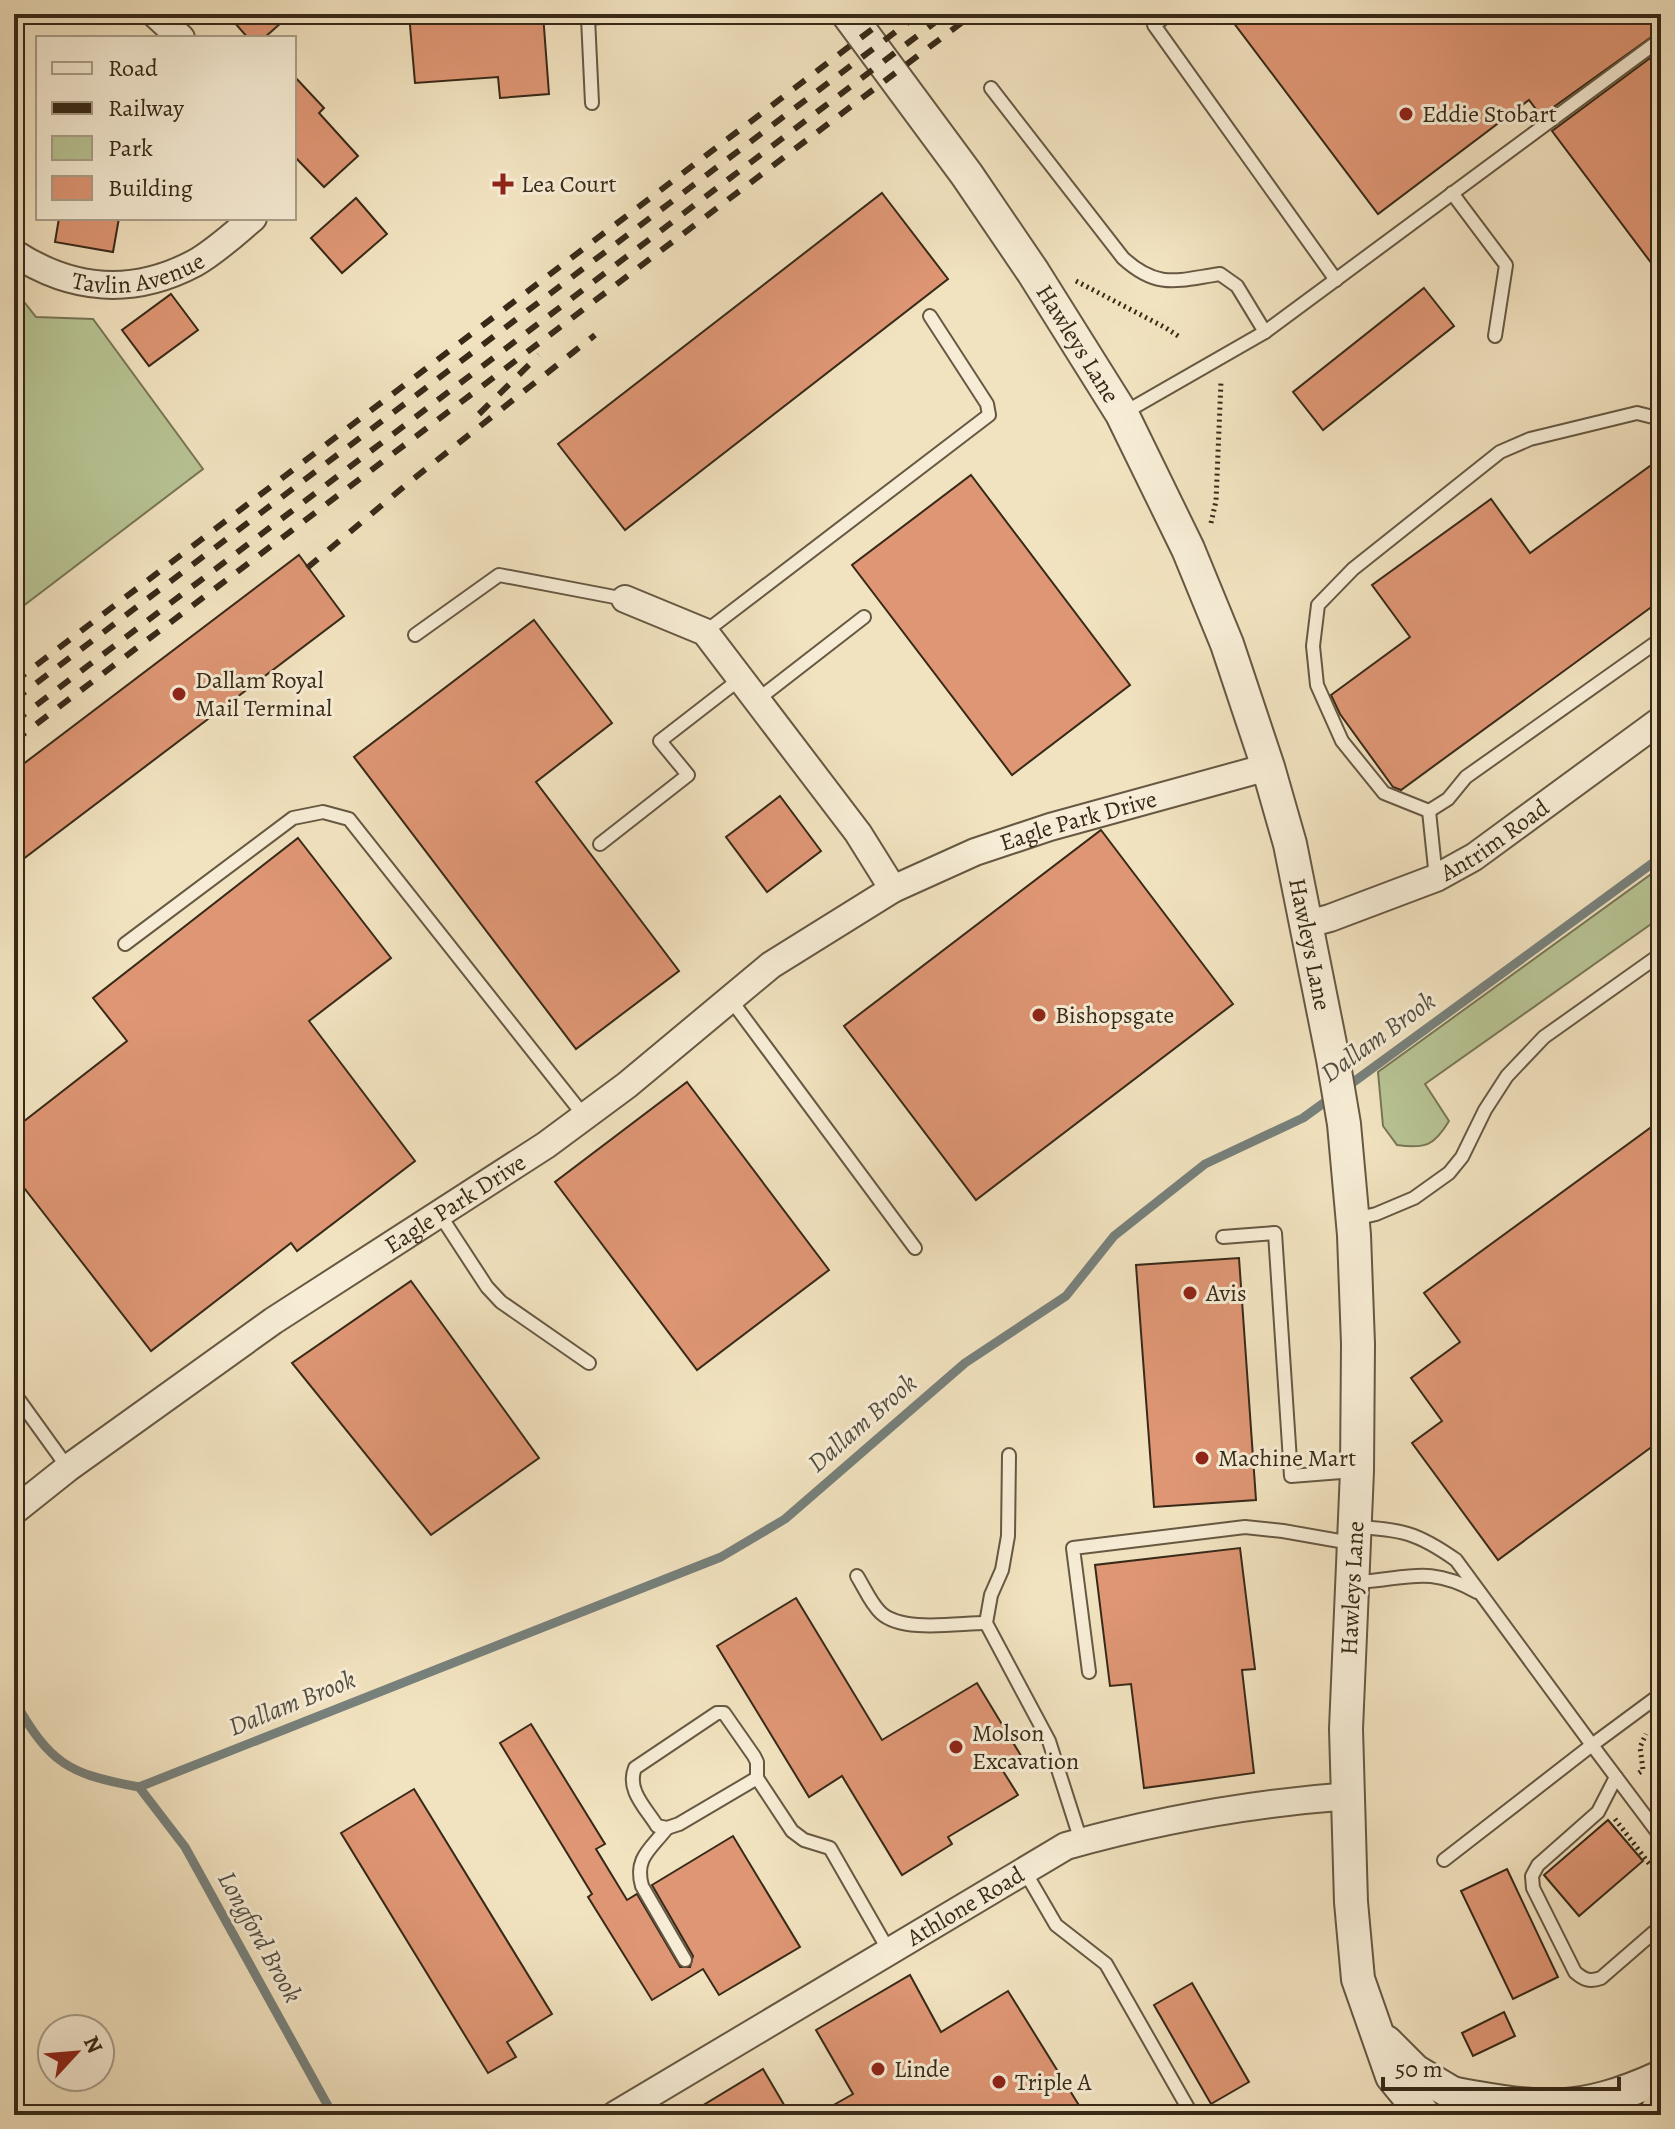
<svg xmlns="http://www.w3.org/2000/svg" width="1675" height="2129" font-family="Alegreya,serif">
  <rect width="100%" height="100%" fill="#f2e3c0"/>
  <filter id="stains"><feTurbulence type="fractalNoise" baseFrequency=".0025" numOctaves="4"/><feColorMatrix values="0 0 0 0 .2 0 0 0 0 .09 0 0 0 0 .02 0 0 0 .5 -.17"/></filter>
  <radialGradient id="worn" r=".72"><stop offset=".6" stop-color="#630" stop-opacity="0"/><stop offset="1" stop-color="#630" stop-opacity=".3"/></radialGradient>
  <!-- green -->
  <g fill="#b8c494" stroke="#787656" stroke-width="2">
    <polygon points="14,289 36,317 93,319 203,469 14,613"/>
    <path d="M1661,867V917L1425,1084L1449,1121C1434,1146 1425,1149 1397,1145L1383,1126L1378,1072Z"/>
  </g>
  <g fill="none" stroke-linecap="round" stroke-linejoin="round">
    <!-- stream -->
    <g stroke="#77817c" stroke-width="9">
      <polyline points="1344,1089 1661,857"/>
      <path d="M14,1700C50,1764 68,1774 139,1787L721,1557L785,1519L965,1363L1066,1296L1114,1236L1205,1164L1303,1118L1332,1097"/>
      <polyline points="139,1787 185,1847 333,2115"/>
    </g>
  </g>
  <!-- building -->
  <g fill="#df9674" stroke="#372918" stroke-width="2">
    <polygon points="227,14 291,14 264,38 248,38"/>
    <polygon points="409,14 543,14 549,94 500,98 498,77 415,83"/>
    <polygon points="1227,14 1661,14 1661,30 1541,116 1529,100 1378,214"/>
    <polygon points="1661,50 1661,276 1552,131"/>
    <polygon points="294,76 324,108 319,113 358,156 324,187 294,156"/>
    <polygon points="882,193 948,279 625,530 558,444"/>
    <polygon points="356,198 387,234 342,273 311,238"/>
    <polygon points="59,218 119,218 113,252 55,242"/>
    <polygon points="1424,288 1454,326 1323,430 1293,392"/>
    <polygon points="171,294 198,330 149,366 122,330"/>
    <polygon points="1661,458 1661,600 1401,790 1393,787 1340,714 1331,695 1410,637 1372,585 1491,499 1530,553"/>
    <polygon points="971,475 1130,685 1012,775 852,565"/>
    <polygon points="299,555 344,616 14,866 14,771"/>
    <polygon points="534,620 612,723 536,782 679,971 576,1049 354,757"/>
    <polygon points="780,796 821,851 767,892 726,837"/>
    <polygon points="1101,830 1233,1004 976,1200 844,1026"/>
    <polygon points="298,838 391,958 309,1021 415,1161 297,1251 291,1243 151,1351 14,1175 14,1129 127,1041 93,998"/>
    <polygon points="687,1082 829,1270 697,1370 555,1182"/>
    <polygon points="1661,1120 1661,1440 1498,1560 1412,1443 1442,1421 1411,1378 1460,1342 1424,1293"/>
    <polygon points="1239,1258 1256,1500 1154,1507 1136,1265"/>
    <polygon points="411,1281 539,1458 431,1535 292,1363"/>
    <polygon points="1240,1548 1255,1669 1242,1670 1254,1773 1144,1788 1131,1684 1110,1686 1095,1565"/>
    <polygon points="796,1598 882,1740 977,1683 1023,1759 1003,1771 1018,1795 948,1837 952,1844 902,1875 842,1776 809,1797 717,1646"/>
    <polygon points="531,1724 605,1844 596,1849 627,1900 637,1894 680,1967 690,1967 693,1956 652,1885 733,1836 800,1947 719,1995 703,1969 652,2000 588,1897 592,1894 500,1743"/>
    <polygon points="414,1789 552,2014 507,2042 516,2057 488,2073 341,1833"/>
    <polygon points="1608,1820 1643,1861 1579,1916 1544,1875"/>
    <polygon points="1507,1869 1558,1977 1513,1999 1461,1891"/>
    <polygon points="910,1975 941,2032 1008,1991 1085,2115 816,2115 853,2094 816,2030"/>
    <polygon points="1192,1983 1249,2082 1211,2104 1154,2005"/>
    <polygon points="1504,2012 1515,2036 1473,2056 1462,2033"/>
    <polygon points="763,2069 790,2115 687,2115"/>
  </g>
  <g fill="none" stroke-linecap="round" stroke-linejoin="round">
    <defs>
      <g id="service">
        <polyline points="1169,14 1154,25 1336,280"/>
        <path d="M991,88L1123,258C1158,290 1178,280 1220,274L1237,286L1265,332"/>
        <polyline points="592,103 588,18 641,14"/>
        <polyline points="1452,193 1506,265 1495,336"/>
        <polyline points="1122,414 1265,332 1661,39"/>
        <polyline points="705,632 989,415 987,404 930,316"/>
        <polyline points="415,635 499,575 625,599"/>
        <polyline points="757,700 864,617"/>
        <polyline points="1429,811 1384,793 1342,741 1317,685 1313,646 1318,605 1353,569 1500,452 1530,439 1637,413 1661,419"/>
        <polyline points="1429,811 1448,799 1466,777 1661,639"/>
        <polyline points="1429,811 1436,878"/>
        <polyline points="600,844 688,775 660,741 740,679"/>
        <polyline points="125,944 293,818 323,812 349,819 585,1117"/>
        <polyline points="731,1000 915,1248"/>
        <polyline points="440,1215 487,1287 501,1302 589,1363"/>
        <polyline points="1355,1219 1376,1214 1414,1198 1449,1173 1462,1157 1485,1110 1507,1076 1544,1037 1661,954"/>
        <polyline points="1223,1237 1275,1233 1291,1476 1354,1471"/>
        <polyline points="14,1393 68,1468"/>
        <polyline points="1009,1455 1008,1536 1002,1570 991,1595 986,1623 1049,1741 1081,1841"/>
        <path d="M1355,1527C1401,1529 1418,1533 1456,1560L1592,1745L1661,1694"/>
        <path d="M857,1576C864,1587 871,1604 881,1613C903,1633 958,1623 986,1623"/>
        <path d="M1355,1582C1406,1580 1427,1564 1477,1592"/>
        <polyline points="1089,1672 1073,1548 1245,1527 1283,1531 1351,1543"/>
        <path d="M1616,1777L1598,1812L1538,1865L1532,1876L1533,1888L1575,1972C1584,1980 1590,1982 1601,1978L1661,1926"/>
        <path d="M757,1778V1762L754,1756L724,1713H717L635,1768C626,1790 646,1808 657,1826L667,1828L679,1824L757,1778L792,1831L804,1840L830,1848L889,1951"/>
        <path d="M667,1828C651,1849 634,1858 642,1886L685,1960"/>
        <polyline points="1444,1860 1592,1745 1661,1837"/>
        <polyline points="1024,1870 1056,1925 1106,1964 1192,2115"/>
      </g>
      <g id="minor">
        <polyline points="155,14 181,38"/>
        <path id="s1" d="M14,253C72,291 133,296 195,263C216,251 234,234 253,218"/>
        <polyline points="625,599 705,632 858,833 893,889"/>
        <path id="s2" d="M1308,924L1330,918L1436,878L1474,857L1661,720"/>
        <path id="s3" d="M14,1511L68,1468L273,1321L546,1145L627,1085L771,965L893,889L975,852L1050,827L1268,767"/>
        <path id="s4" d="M615,2115L1066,1846C1158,1820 1255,1803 1350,1796"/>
      </g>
      <g id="tertiary">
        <path id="s5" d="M848,14L967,175L1033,272L1122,414L1188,549L1227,644L1268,767L1290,844L1333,1059L1344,1124L1354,1235L1358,1344L1357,1471L1346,1729L1351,1902L1358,1979L1392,2076L1424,2115"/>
        <polyline points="1386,2042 1415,2071 1474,2106"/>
        <path d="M1456,2094C1543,2110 1579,2114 1661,2077"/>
      </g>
      <polyline id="trunk" points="1661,2115 1661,2114"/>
    </defs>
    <!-- service casing -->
    <use href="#service" stroke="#665842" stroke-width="16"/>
    <!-- minor casing -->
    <use href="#minor" stroke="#665842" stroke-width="30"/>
    <!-- tertiary casing -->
    <use href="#tertiary" stroke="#665842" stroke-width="36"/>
    <!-- trunk casing -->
    <use href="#trunk" stroke="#372918" stroke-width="46"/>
    <!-- path -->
    <g stroke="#372918" stroke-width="5" stroke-dasharray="2 4" stroke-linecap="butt">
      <polyline points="1076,281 1166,328 1181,338"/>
      <polyline points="1211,523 1216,501 1221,381"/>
      <polyline points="1639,1773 1643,1770 1640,1747 1646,1734"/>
      <polyline points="1615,1819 1661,1879"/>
    </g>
    <!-- service -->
    <use href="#service" stroke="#f7edd6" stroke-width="12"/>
    <!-- minor -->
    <use href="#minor" stroke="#f7edd6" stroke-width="26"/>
    <!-- tertiary -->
    <use href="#tertiary" stroke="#f7edd6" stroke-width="32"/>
    <!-- trunk -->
    <use href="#trunk" stroke="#f2e3c0" stroke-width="42"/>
    <!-- rail -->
    <g stroke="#372918" stroke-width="6" stroke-dasharray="14 14" stroke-linecap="butt">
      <polyline points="479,414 539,355"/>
      <polyline points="307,568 407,484 595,335"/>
      <polyline points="14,682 892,14"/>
      <polyline points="14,700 919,14"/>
      <polyline points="14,722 946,14"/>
      <polyline points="14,741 973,14"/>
    </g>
  </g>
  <!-- markers -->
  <g fill="#8f2418" stroke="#f7edd6" stroke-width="3">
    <circle cx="1406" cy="114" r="8"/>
    <path d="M499 172h8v8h8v8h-8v8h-8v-8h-8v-8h8z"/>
    <circle cx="179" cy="694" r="8"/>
    <circle cx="1039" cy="1015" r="8"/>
    <circle cx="1190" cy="1293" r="8"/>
    <circle cx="1202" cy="1458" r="8"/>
    <circle cx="956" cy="1747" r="8"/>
    <circle cx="878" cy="2069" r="8"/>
    <circle cx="999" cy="2082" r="8"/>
  </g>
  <g text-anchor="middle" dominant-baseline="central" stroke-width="6" stroke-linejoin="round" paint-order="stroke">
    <!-- poi labels -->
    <g font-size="24" fill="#372918" stroke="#f7edd6" text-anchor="start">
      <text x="1422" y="114">Eddie Stobart</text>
      <text x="521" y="184">Lea Court</text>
      <text x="195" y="680">Dallam Royal<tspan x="195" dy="28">Mail Terminal</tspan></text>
      <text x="1055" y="1015">Bishopsgate</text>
      <text x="1206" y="1293">Avis</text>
      <text x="1218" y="1458">Machine Mart</text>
      <text x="972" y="1733">Molson<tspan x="972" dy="28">Excavation</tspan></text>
      <text x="894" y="2069">Linde</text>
      <text x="1015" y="2082">Triple A</text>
    </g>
    <!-- street labels -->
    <g font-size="24" fill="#372918" stroke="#f7edd6">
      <text stroke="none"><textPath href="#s1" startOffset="132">Tavlin Avenue</textPath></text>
      <text stroke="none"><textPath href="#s5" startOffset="402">Hawleys Lane</textPath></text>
      <text stroke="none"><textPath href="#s3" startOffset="1276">Eagle Park Drive</textPath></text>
      <text stroke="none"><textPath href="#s2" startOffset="206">Antrim Road</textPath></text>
      <text stroke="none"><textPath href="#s5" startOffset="1050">Hawleys Lane</textPath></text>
      <text stroke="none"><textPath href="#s3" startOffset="538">Eagle Park Drive</textPath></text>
      <text transform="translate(1352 1588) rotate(-87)">Hawleys Lane</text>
      <text stroke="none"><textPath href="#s4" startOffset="408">Athlone Road</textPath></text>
    </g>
    <!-- water labels -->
    <g font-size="26" font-style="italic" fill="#524e42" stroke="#f7edd6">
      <text transform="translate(1378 1037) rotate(-36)">Dallam Brook</text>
      <text transform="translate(862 1423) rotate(-41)">Dallam Brook</text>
      <text transform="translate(292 1703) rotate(-22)">Dallam Brook</text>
      <text transform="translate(260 1937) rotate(61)">Longford Brook</text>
    </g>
  </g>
  <!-- margin -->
  <rect width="1675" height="2129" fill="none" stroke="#f2e3c0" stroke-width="48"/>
  <rect x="16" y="16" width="1643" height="2097" fill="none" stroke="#372918" stroke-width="4"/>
  <rect x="24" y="24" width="1627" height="2081" fill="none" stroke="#372918" stroke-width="2"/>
  <!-- legend -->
  <rect x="36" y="36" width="260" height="184" fill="#f7edd6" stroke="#aa9f8a" stroke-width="2"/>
  <rect x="52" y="62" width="40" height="12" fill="#f7edd6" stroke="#aa9f8a" stroke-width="2"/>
  <text x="108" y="76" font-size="24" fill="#372918">Road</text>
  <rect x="52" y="102" width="40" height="12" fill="#372918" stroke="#aa9f8a" stroke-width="2"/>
  <text x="108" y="116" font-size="24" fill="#372918">Railway</text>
  <rect x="52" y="136" width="40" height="24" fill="#b8c494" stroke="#aa9f8a" stroke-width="2"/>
  <text x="108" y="156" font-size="24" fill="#372918">Park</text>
  <rect x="52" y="176" width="40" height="24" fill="#df9674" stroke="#aa9f8a" stroke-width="2"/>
  <text x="108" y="196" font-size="24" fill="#372918">Building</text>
  <!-- north arrow -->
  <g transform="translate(76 2053) rotate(64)"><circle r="38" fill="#f7edd6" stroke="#aa9f8a" stroke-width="2"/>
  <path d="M0-6L14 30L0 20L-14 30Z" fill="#8f2418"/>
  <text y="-12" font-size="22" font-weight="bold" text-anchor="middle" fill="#372918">N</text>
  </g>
  <!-- scale -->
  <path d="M1383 2077v12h236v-12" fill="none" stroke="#372918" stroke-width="4"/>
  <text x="1395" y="2077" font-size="24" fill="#372918" stroke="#f7edd6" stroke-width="6" paint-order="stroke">50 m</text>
  <rect width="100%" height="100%" filter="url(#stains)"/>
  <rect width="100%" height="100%" fill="url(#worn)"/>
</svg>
